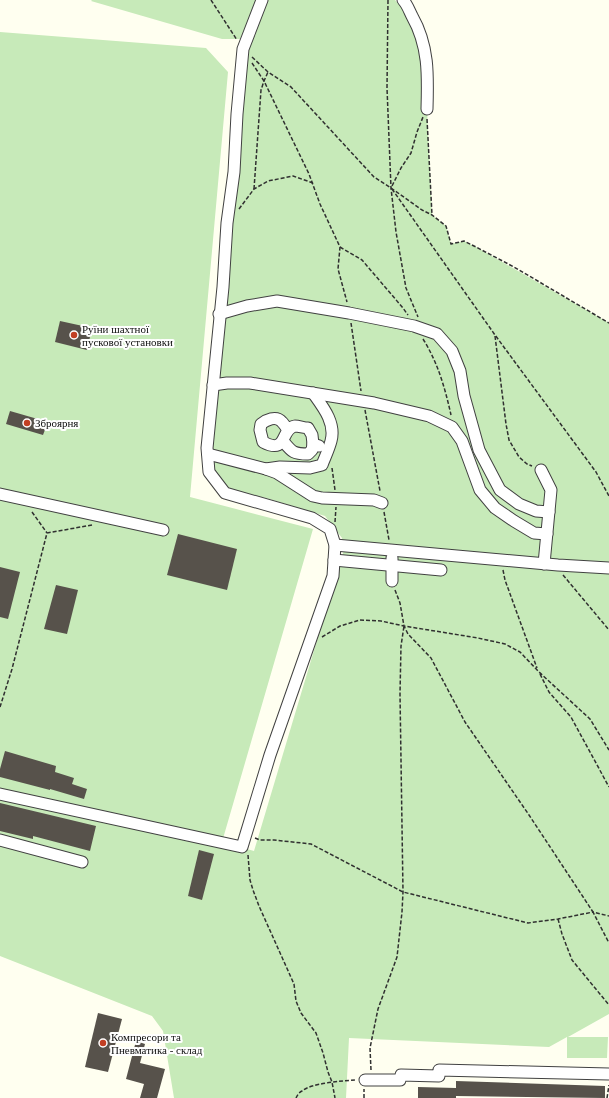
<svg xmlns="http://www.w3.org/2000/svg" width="609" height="1098" font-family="'Times New Roman',serif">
  <rect width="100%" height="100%" fill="#fffff0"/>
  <!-- green -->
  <g fill="#c7eab9">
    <polygon points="92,0 258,0 240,39 222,39 91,1"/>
    <polygon points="267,0 395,0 405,10 422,47 427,109 432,215 446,226 451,244 464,241 476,247 609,323 609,1014 568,1037 608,1037 607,1058 567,1058 567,1037 549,1047 349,1038 346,1098 174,1098 163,1031 152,1016 0,956 0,32 206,48 228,72 190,497 313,529 222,842 254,851 344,550 342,538 325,516 266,498 228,490 215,475 210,443 249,45"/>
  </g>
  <!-- building -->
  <g fill="#57524b">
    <polygon points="60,321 92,328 87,350 55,342"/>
    <polygon points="10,411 48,422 43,435 6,424"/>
    <polygon points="178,534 237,549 227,590 167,575"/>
    <polygon points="0,567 20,572 8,619 0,617"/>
    <polygon points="56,585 78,590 67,634 44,629"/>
    <polygon points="5,751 56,766 55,772 74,778 72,784 87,789 84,799 50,789 50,790 0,777 0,769"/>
    <polygon points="0,803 96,826 90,851 33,836 33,839 0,831"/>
    <polygon points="199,850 214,854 202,900 188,896"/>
    <polygon points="98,1013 122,1019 108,1072 85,1067"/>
    <polygon points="136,1041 145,1044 140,1063 165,1069 157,1098 140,1098 144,1084 126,1079"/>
    <polygon points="456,1081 605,1086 605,1098 456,1096 456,1098 418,1098 418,1087 456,1088"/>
  </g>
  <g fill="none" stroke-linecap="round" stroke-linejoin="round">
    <defs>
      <g id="minor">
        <path d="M403,0C407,4 409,10 412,16C429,46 428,75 427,109"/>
        <polyline points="219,314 247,306 277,301 349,313 414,326 437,334 452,351 460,371 464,396 479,450 500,490 519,504 536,511 549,512"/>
        <polyline points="213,385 227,383 250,383 374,403 429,416 452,427 462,441 480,490 495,508 514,521 534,533 547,534"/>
        <path d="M288,430C286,427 284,424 282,422C276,415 266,420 261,424L260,430L263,442C288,455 280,429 295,426C299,426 304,428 308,428L312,435L313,444"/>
        <path d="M283,441C292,452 293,454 308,454L312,450L313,444L319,446"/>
        <path d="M208,454L266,469L280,467L310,468L322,465C325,457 329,449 331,441C336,423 323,407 313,393"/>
        <polyline points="266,469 277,473 313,496 322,498 374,500 382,503"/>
        <polyline points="541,470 551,490 544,564"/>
        <polyline points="0,494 163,530"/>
        <polyline points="335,545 558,565 609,568"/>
        <polyline points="334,560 441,570"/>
        <polyline points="392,581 392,558"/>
        <polyline points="0,794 242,847 270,755 333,576 335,545 330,529 312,518 225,493 209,472 207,448 223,287 227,223 234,172 237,114 243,49 262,0"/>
        <polyline points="0,840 82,862"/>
        <polyline points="365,1080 400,1080 401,1075 439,1076 439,1070 609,1074"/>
      </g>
    </defs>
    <!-- minor casing -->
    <use href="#minor" stroke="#414141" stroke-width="13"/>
    <!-- path -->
    <g stroke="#303030" stroke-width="1.5" stroke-dasharray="4 2" stroke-linecap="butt">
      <polyline points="211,0 237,40"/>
      <polyline points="388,0 387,88 391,188 396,232 406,288 418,317"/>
      <polyline points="252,57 268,72 291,87 374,177 391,188 422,210 432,215 446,226 451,244 464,241 476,247 514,267 609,323"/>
      <polyline points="252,63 264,81 309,174 320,204 340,247 338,269 347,302"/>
      <polyline points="427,119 432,215"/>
      <polyline points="392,186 401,168 411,153 417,132 423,117"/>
      <polyline points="254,189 261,90 264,81 268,72"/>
      <polyline points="392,189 495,335 596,472 609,496"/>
      <polyline points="239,209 254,189 268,181 293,176 313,183"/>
      <polyline points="340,247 362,260 403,308 408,315"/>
      <polyline points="351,323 361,391"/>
      <polyline points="495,336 506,424 509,440 519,457 527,464 532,466"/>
      <path d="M423,339C438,363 445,388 451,415"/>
      <polyline points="365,410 380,491"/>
      <polyline points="332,468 335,490"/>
      <polyline points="32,512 47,533"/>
      <polyline points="384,512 389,540"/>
      <polyline points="335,522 336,507"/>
      <polyline points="503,570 505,580 537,668"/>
      <polyline points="563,575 609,630"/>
      <polyline points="395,590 400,603 404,626 408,634 431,658 465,722 529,815 593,912 609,916"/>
      <polyline points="322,637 340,626 360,620 381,621 404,626 478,638 505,644 520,652 539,672 590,719 609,750"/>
      <polyline points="540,674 549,692 571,717 609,787"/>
      <polyline points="0,707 12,669 47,533 92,525"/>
      <polyline points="255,838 260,840 274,840 311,844 403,892 528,923 558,919 593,912 609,943"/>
      <polyline points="248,855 250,880 253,890 259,906 294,984 296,1001 301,1013 316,1033 323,1053 328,1072 332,1082 335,1098"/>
      <polyline points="558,919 562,934 572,960 609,1005"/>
      <polyline points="371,1070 370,1048 378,1009 397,957 402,912 403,892 400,694 401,646 404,626"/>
      <path d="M296,1098C297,1096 299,1092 302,1091C311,1083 342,1081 355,1080"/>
      <polyline points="364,1098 364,1089"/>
      <polyline points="607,1098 609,1085"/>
    </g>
    <!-- minor -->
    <use href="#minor" stroke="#fff" stroke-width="11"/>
  </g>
  <!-- markers -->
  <g fill="#c23f23" stroke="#fff" stroke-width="1.5">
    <circle cx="74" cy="335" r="4"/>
    <circle cx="27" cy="423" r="4"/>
    <circle cx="103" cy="1043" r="4"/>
  </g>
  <g text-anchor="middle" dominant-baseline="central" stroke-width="4" stroke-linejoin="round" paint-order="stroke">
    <!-- poi labels -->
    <g font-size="11" fill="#0e0e0e" stroke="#fff" text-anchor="start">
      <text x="82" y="329">Руїни шахтної<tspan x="82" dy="13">пускової установки</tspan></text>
      <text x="35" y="423">Зброярня</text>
      <text x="111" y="1037">Компресори та<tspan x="111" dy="13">Пневматика - склад</tspan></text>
    </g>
  </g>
</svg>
